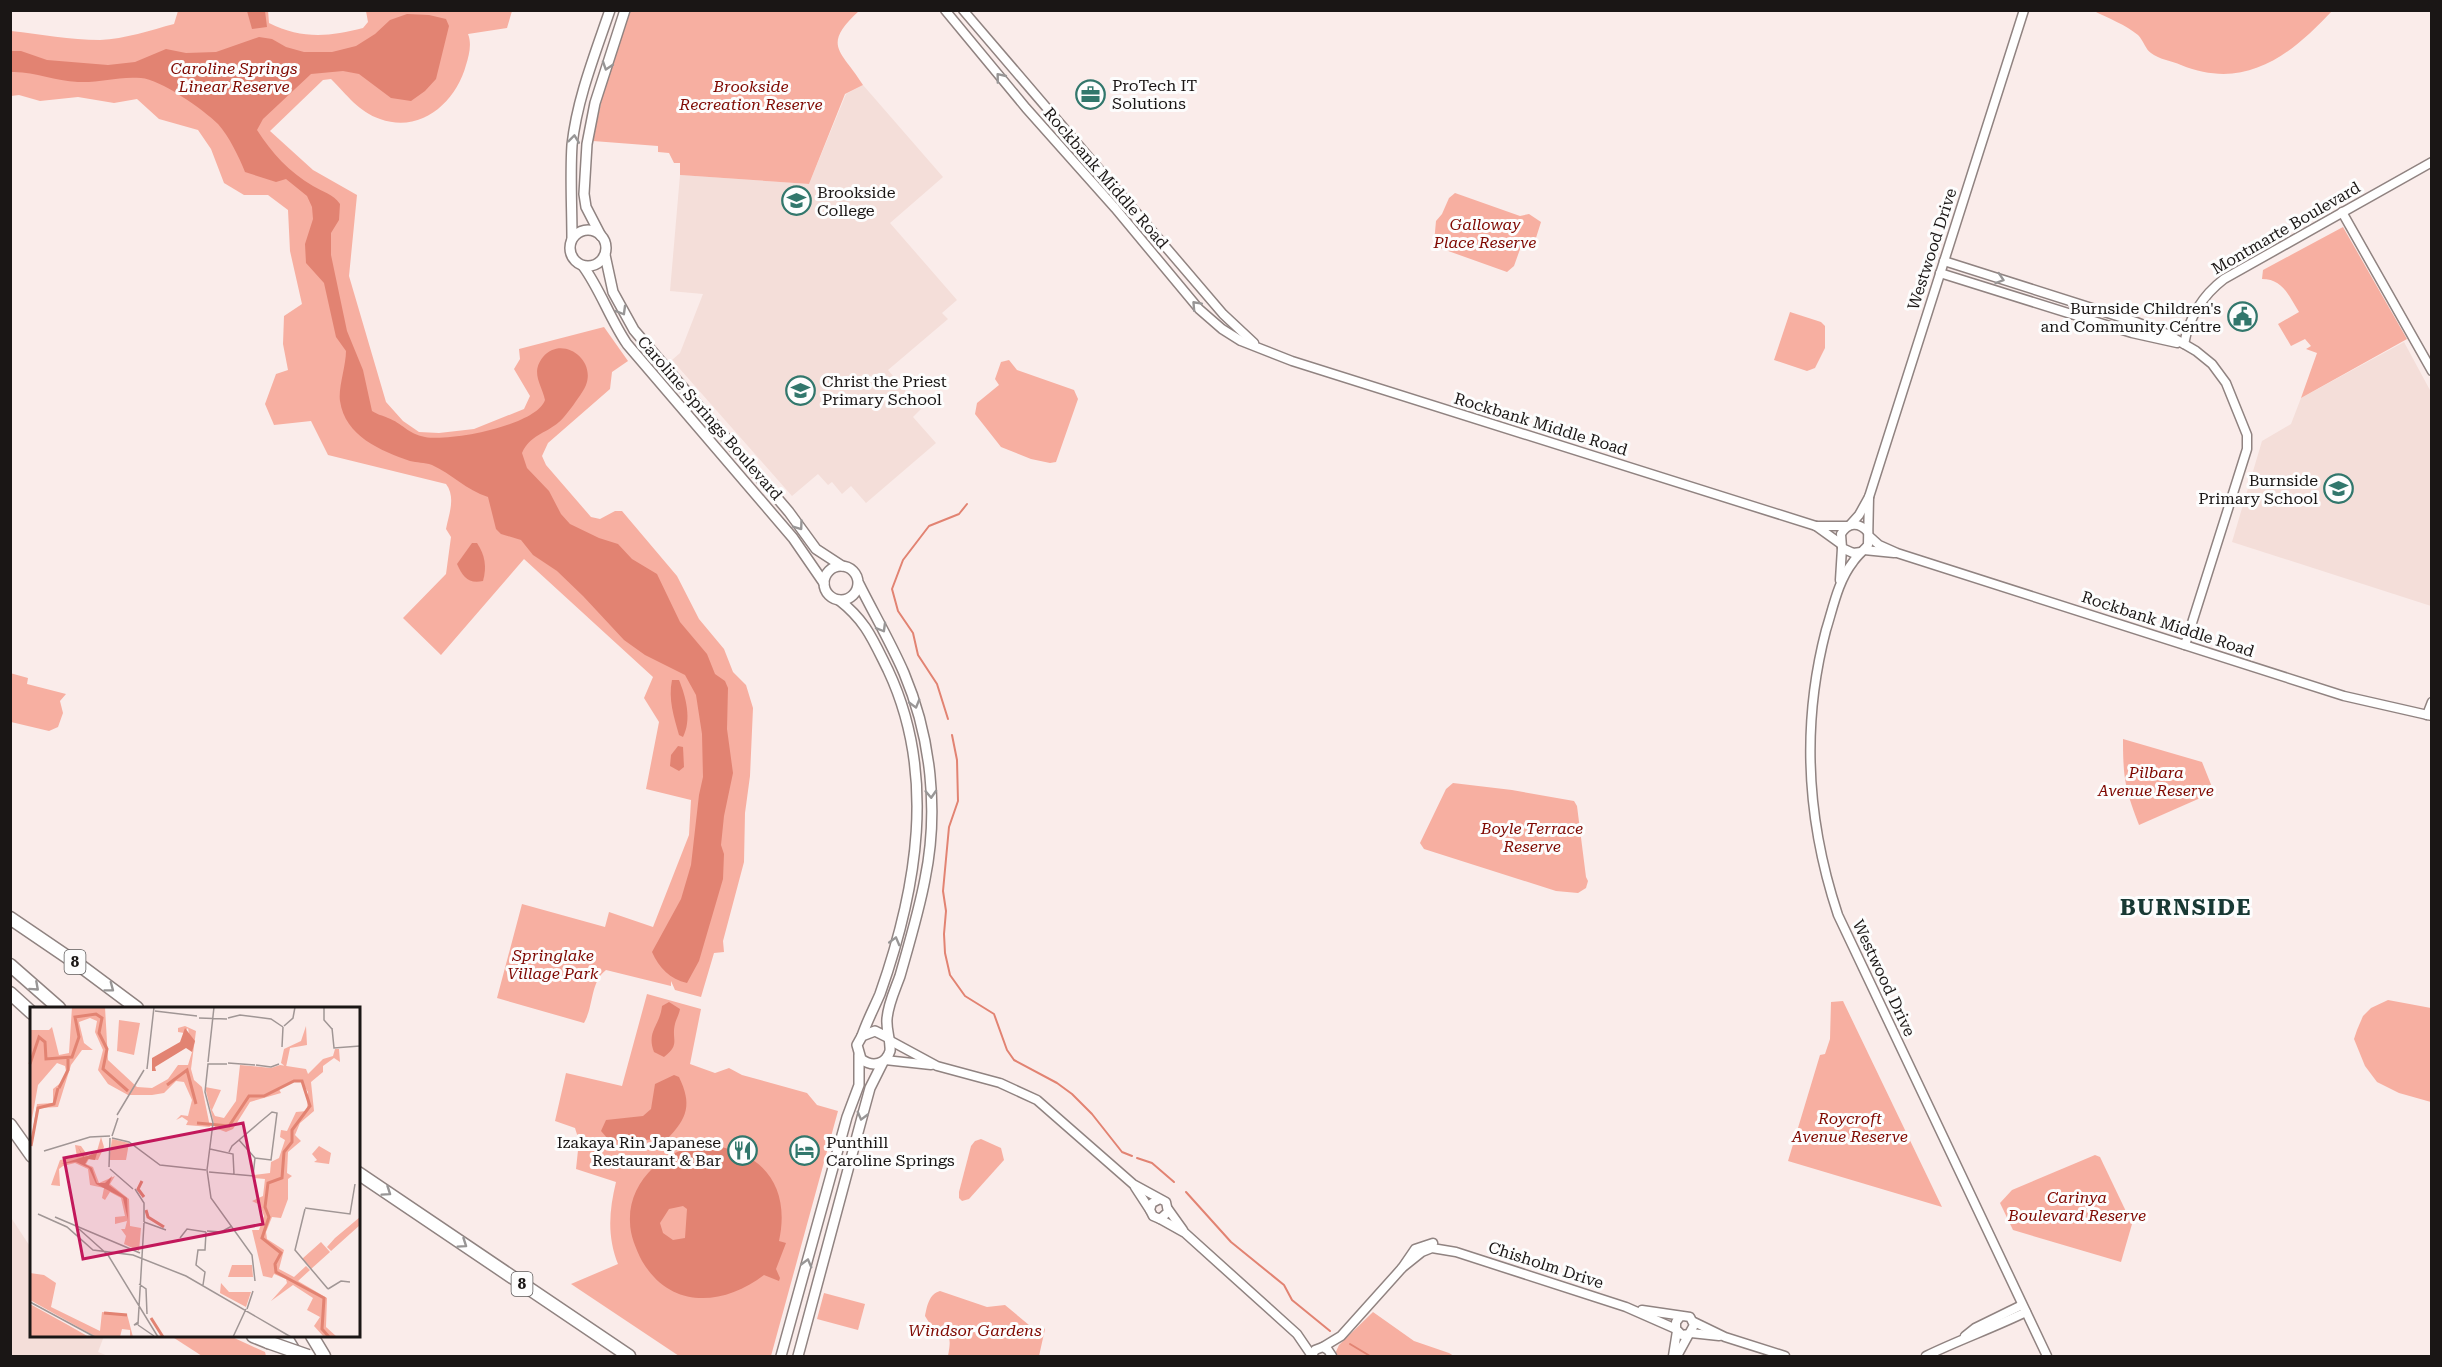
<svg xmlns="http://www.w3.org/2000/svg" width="2442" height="1367" font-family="'Roboto Serif',serif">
  <rect width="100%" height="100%" fill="#faecea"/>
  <!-- built -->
  <g fill="#f4ded9">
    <polygon points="863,85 943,177 890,223 957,300 942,313 948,319 888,370 921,409 913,417 936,443 866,503 851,486 842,494 832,482 828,485 818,474 792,496 672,360 680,353 703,294 670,291 680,175 809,184 846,94"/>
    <polygon points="2404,342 2431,392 2431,606 2232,542 2262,441 2291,424 2301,398"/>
    <polygon points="10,1216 31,1248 32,1336 104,1336 98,1352 108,1356 11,1356"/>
  </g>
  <!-- green -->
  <g fill="#f7afa1">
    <path d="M268,10L269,23C301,39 329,37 363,28L368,22L366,11H512L507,28L468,34C472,44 469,55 466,65C456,102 421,134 380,119C359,112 347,95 331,79L323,80L270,131L313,170L357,195L349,276L386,402L403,421L419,432L439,433L474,429L524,409L530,396L514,369L520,359L519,349L604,327L628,361L612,372L610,389L548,443L542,456L546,465L591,517L600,519L615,511H622L677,576L699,619L724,649L733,672L746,685L753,708L750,776L745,813L744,862L723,941L724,952L714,953L701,997L675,990L671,981V986L606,970C590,982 594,1006 584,1023L497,998L522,904L605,927L609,912L653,927L689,835L691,800L646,789L659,722L644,698L653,677L524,559L441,655L403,618L446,574L451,537L446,529C449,514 456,497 446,484L328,455L311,421L274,425L265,404L276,374L288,370L283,344L284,316L302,304L290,251L288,210L268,195H244L224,183L211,149L198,130L159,119L137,99L114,103L78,97L40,101L19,95L11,96V31C41,34 70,40 100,40C125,39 151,30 174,24L178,11Z"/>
    <path d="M630,11H859C821,46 841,50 863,85L845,94L809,184L680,175V163H674L669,153L658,152V146L593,141L602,98Z"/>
    <path d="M2094,11H2332C2290,56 2245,91 2181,65C2172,61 2158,59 2151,53C2146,50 2143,40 2138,35C2126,25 2108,18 2094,11Z"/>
    <polygon points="1455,193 1520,216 1529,214 1541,222 1535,241 1524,238 1514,266 1507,272 1437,247 1434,243 1436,221 1442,214 1449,198"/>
    <path d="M2343,227L2407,339L2301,398L2317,353L2306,349L2311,346L2305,339L2291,346L2278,324L2299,312C2289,296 2283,279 2262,279L2263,270Z"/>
    <polygon points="1790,312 1821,322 1825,326 1825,348 1815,368 1807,371 1774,360"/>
    <polygon points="1009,360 1017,370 1074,390 1078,399 1056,462 1050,463 1031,459 1001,447 975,414 977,403 999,385 995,379 1001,362"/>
    <polygon points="10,673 28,678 27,684 66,694 60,701 63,713 58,727 49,731 11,722"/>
    <path d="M2123,739L2202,762L2214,792L2139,825C2125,789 2123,778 2123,739Z"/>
    <polygon points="1453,783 1512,790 1574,801 1577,806 1586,877 1588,881 1586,888 1578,893 1556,891 1424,849 1420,843 1446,789"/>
    <path d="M647,994L701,1009L690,1064L715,1073L729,1068L742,1075L807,1093L817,1105L838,1111L771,1356H679L571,1284L618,1264C607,1236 609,1211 616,1182L576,1169L579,1141L575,1128L555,1121L566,1073L622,1086Z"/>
    <polygon points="2388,1000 2431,1008 2431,1102 2399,1093 2377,1082 2365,1066 2354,1039 2357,1030 2363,1016 2371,1008"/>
    <polygon points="1843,1001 1942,1207 1788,1161 1820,1055 1825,1054 1830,1039 1831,1002"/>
    <polygon points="981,1139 1001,1148 1004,1160 969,1199 962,1201 959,1198 959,1192 971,1146 975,1141"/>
    <polygon points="2095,1155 2100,1157 2132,1224 2121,1262 2013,1230 2000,1203 2012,1190"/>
    <path d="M940,1291L987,1307L1005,1305L1035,1330L1040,1325L1045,1329L1039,1356H948C952,1335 950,1332 930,1324L925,1316C927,1306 929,1294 940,1291Z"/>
    <polygon points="824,1293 865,1304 858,1330 817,1319"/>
    <polygon points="1373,1312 1414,1341 1449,1353 1454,1356 1334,1356 1339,1345"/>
    <polygon points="171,1336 230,1336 265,1352 266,1356 202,1356"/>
  </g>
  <!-- water -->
  <g fill="#e28372" fill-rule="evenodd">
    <polygon points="247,11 265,11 267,27 252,29"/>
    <path d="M407,14L429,15L446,19L449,26L436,79L425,91L411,101L391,98L359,74L343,71L311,74L263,119L257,130C272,153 289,172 313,186C323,192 333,194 340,204L339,220L331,233V255L347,331L363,370L372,411C378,415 382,415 388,418C402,423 408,434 425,437C450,442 537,425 545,400C542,385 530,373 543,357C562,335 596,359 586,385C584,391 564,419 559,422C545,434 530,435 522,453L527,468L549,491L561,514L570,524L599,538L618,544L632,559L657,574L680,622L707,654L715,674L725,681L728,688L727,729L733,773L724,816L721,845L724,854L723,879L699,961L687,983C670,979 659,968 652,952L681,899L691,865L699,795L703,777L702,734L696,695L685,675L645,655L624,640L583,596L557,571L533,555L521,540L501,534L496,529L488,497C466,490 452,474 432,465C424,462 417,463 410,461C381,451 345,436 340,401C338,388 346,366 346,351L336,337L324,283L306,263L305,244L313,219L312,207L307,196L286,179L276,182L245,172C239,157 229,136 218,124C204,110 160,79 141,78C118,76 100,83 78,82C54,81 34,71 11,72V51H21L47,60L108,65L135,62L166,49L186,53L216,52L259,37L272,39L286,47L304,52H332L356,46L375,34L390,20Z"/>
    <path d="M472,543H477C485,555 487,567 483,581C468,584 463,577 457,564Z"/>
    <path d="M672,680H679C686,697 692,720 683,737L679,735C674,717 668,699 672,680Z"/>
    <polygon points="678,746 683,747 684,767 679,771 670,766 671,755"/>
    <path d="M669,1002L680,1009C679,1015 676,1019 675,1024C671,1040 681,1044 664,1057L654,1052C646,1031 660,1026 662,1006Z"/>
    <path d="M674,1075L679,1077C692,1104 688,1118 667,1139L621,1141L608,1139L601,1131L606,1120L643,1116L651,1109L655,1084Z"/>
    <path d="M705,1145C762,1149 791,1186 779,1241L786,1243L776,1269L780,1278L779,1281L764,1275C723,1306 671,1310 642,1261C636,1249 630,1235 630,1222C628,1180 666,1148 705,1145ZM683,1206L687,1209L685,1238L673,1240L663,1233L660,1223L669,1209Z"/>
  </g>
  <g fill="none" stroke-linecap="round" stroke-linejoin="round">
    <!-- stream -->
    <g stroke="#e28372" stroke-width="2">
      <polyline points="948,719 937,684 918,655 913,633 898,611 892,589 903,560 929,526 959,514 967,504"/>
      <polyline points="952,735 957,760 958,801 949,827 943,891 946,911 944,934 945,953 950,975 965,996 994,1014 1007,1050 1014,1060 1057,1083 1072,1094 1092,1114 1122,1152 1132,1156"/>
      <polyline points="1137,1158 1152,1163 1174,1182"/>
      <polyline points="1186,1192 1231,1242 1284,1285 1292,1300 1330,1331"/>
      <polyline points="1350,1344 1370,1356"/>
    </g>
    <defs>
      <g id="tertiary">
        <polyline points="945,10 1026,108 1115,208 1199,309 1222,329 1241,341 1292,361 1816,526 1841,544"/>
        <polyline points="963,10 1223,314 1254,343"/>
        <polyline points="2342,212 2432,371"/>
        <polyline points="1944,261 2136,322 2167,334 2196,351 2212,364 2226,383 2247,435 2247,449 2185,645"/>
        <polyline points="1940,273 2132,333 2177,343"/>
        <path d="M2184,344C2189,318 2203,295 2224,279L2432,162"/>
        <path d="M1869,497L1868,545C1863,551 1857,556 1853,562C1838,581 1833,608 1826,630C1801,726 1807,822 1838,915L2047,1356"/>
        <polyline points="1850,525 1859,515 1869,497 2024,10"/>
        <polyline points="1816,526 1847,526"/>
        <polyline points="1869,536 1879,545 1897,553 2344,696 2432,716"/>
        <polyline points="1864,550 1894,553"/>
        <path d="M1861,552L1853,553L1842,548L1841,534C1848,522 1859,522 1868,532"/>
        <polyline points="1840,580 1842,548"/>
        <polyline points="2427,715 2432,702"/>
        <polyline points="889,1040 937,1066 1000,1083 1037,1100 1133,1184 1166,1202 1168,1212 1160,1219 1153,1216 1150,1210 1152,1203 1158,1200"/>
        <polyline points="885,1060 931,1065"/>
        <polyline points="1135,1187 1150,1210"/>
        <polyline points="1168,1209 1183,1230"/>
        <polyline points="1160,1219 1185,1233 1297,1334 1312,1356"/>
        <polyline points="1402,1268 1415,1249 1433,1243"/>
        <polyline points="1642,1310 1690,1317 1694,1325 1689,1334 1682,1335 1676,1329 1676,1322 1680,1317"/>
        <polyline points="1694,1322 1725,1337 1785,1356"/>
        <polyline points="1691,1333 1719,1336"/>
        <polyline points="1965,1336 1975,1328 2022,1305"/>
        <polyline points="1323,1347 1341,1336 1402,1268 1422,1252 1432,1248 1456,1252 1626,1307 1676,1329"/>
        <polyline points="1312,1356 1315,1350 1323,1347 1328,1350 1332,1356"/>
        <polyline points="1673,1356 1677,1331"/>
        <polyline points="1677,1356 1689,1334"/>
        <path d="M1926,1356C1959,1340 1993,1328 2026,1312"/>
      </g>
      <g id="secondary">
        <circle cx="588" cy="248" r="18"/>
        <polyline points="601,236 586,207 584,194 587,144 595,103 625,10"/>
        <path d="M572,239C572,208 570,176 572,145C577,99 595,54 610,10"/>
        <polyline points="605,255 613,292 634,330 789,512 816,549 842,566"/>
        <path d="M583,266C600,289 610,319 627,344L793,538L824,583"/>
        <circle cx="841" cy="583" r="17"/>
        <path d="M859,584C874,614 891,643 904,673C931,737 939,811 925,879C919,911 909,944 900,976C895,990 888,1004 887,1019C886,1031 891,1040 890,1051C886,1064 873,1068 861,1059L857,1045L862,1036L875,1031L887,1037"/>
        <path d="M839,600C866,621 873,640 888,670C937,774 917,889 880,994C874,1008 867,1021 862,1036"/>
        <polyline points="781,1356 847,1117 859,1085 859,1055"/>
        <polyline points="798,1356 864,1110 870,1088 883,1062"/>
      </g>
      <g id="motorway">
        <polyline points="10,918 82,967 137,1008"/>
        <polyline points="10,965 59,1008"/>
        <polyline points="10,993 32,1013"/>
        <polyline points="10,1125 32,1156"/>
        <polyline points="358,1173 629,1356"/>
        <polyline points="253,1336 268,1342"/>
        <polyline points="285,1336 297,1356"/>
        <polyline points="312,1336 324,1356"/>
      </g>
    </defs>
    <!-- tertiary casing -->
    <use href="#tertiary" stroke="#908381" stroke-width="11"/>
    <!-- secondary casing -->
    <use href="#secondary" stroke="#908381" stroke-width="12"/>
    <!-- motorway casing -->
    <use href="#motorway" stroke="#908381" stroke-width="15"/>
    <!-- tertiary -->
    <use href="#tertiary" stroke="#fff" stroke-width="8"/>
    <!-- secondary -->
    <use href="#secondary" stroke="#fff" stroke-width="9"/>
    <!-- motorway -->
    <use href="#motorway" stroke="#fff" stroke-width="12"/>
    <defs>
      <polyline id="motorway-bridge" points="268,1342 308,1356"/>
    </defs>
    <!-- motorway-bridge casing -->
    <use href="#motorway-bridge" stroke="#908381" stroke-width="15" stroke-linecap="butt"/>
    <!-- motorway-bridge -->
    <use href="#motorway-bridge" stroke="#fff" stroke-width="12"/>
  </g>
  <!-- one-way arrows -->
  <defs><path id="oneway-chevron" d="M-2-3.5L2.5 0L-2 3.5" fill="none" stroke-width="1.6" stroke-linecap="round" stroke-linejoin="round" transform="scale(1.5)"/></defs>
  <g stroke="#989696">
    <use href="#oneway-chevron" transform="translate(607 66) rotate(108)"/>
    <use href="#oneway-chevron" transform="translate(1000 77) rotate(-129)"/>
    <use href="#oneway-chevron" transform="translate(574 139) rotate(-83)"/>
    <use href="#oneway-chevron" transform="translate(2000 279) rotate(18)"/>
    <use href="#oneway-chevron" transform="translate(1196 305) rotate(-133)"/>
    <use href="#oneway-chevron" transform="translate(622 311) rotate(60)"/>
    <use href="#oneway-chevron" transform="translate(799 526) rotate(54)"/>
    <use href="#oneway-chevron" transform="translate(882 628) rotate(60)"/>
    <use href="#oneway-chevron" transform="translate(915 704) rotate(74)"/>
    <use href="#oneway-chevron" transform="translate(931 794) rotate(87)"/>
    <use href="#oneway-chevron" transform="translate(895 941) rotate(-75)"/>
    <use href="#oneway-chevron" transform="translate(35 987) rotate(42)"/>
    <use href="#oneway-chevron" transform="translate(110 988) rotate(37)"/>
    <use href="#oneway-chevron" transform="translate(862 1116) rotate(105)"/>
    <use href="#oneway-chevron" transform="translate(387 1192) rotate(34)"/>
    <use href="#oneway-chevron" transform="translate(463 1244) rotate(34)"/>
    <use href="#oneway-chevron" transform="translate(807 1263) rotate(-75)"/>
  </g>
  <!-- icons -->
  <defs>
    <symbol id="office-ring" viewBox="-11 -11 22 22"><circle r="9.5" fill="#fdfdfd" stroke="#32776c" stroke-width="1.5"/><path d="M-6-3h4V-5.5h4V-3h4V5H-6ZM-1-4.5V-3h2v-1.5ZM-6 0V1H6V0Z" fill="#32776c"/></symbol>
    <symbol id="school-ring" viewBox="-11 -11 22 22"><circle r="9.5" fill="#fdfdfd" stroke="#32776c" stroke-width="1.5"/><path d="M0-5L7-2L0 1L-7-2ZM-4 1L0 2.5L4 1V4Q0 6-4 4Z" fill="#32776c"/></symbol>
    <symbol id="civic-ring" viewBox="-11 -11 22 22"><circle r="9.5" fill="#fdfdfd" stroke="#32776c" stroke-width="1.5"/><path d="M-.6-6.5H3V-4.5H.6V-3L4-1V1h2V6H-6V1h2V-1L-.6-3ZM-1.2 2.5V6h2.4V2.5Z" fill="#32776c"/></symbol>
    <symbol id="restaurant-ring" viewBox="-11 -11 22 22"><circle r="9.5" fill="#fdfdfd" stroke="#32776c" stroke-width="1.5"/><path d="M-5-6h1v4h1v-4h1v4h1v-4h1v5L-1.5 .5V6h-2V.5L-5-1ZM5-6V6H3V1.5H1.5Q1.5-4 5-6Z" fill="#32776c"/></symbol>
    <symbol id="hotel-ring" viewBox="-11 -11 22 22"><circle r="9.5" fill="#fdfdfd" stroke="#32776c" stroke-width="1.5"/><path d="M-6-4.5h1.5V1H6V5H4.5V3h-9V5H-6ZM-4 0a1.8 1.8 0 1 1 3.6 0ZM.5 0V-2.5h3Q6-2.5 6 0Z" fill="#32776c"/></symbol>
  </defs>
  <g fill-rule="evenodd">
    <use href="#office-ring" x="1074" y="78" width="33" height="33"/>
    <use href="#school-ring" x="780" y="184" width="33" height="33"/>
    <use href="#civic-ring" x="2226" y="300" width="33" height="33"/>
    <use href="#school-ring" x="784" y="374" width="33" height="33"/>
    <use href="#school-ring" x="2322" y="472" width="33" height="33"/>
    <use href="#restaurant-ring" x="726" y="1134" width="33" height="33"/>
    <use href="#hotel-ring" x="788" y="1134" width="33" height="33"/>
  </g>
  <g text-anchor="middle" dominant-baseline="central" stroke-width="6" stroke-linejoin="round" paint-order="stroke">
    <!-- shield labels -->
    <g fill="#fdfdfd" stroke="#5e5b5b" stroke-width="1.5">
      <rect x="64.5" y="950" width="21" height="24" rx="4.5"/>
      <rect x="511.5" y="1272" width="21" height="24" rx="4.5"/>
    </g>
    <g font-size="15" font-weight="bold" fill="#1a1615">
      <text x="75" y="962">8</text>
      <text x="522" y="1284">8</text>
    </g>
    <!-- park labels -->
    <g font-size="16" font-style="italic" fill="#7f0800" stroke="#fdfdfd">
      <text x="234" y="68">Caroline Springs<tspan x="234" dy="18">Linear Reserve</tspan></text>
      <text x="751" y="86">Brookside<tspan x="751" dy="18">Recreation Reserve</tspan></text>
      <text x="1485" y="224">Galloway<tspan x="1485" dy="18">Place Reserve</tspan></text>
      <text x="2156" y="772">Pilbara<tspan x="2156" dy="18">Avenue Reserve</tspan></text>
      <text x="1532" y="828">Boyle Terrace<tspan x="1532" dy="18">Reserve</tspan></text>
      <text x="553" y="955">Springlake<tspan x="553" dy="18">Village Park</tspan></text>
      <text x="1850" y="1118">Roycroft<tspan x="1850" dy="18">Avenue Reserve</tspan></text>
      <text x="2077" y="1197">Carinya<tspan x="2077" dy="18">Boulevard Reserve</tspan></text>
      <text x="975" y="1330">Windsor Gardens</text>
    </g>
    <!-- poi labels -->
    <g font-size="16" fill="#1a1615" stroke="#fdfdfd" text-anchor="start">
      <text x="1112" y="85">ProTech IT<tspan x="1112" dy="18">Solutions</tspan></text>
      <text x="817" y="192">Brookside<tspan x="817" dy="18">College</tspan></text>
      <text x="2221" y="308" text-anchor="end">Burnside Children's<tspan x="2221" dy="18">and Community Centre</tspan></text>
      <text x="822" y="381">Christ the Priest<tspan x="822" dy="18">Primary School</tspan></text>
      <text x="2318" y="480" text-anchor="end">Burnside<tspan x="2318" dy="18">Primary School</tspan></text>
      <text x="721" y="1142" text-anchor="end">Izakaya Rin Japanese<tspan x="721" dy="18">Restaurant &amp; Bar</tspan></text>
      <text x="826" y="1142">Punthill<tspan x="826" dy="18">Caroline Springs</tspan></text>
    </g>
    <!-- street labels -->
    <g font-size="16" fill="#1a1615" stroke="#fdfdfd">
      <text transform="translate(1106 178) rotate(49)">Rockbank Middle Road</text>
      <text transform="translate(2286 228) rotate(-30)">Montmarte Boulevard</text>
      <text transform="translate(1932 249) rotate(-72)">Westwood Drive</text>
      <text transform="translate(710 418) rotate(49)">Caroline Springs Boulevard</text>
      <text transform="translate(1541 424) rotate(17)">Rockbank Middle Road</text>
      <text transform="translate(2168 624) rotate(18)">Rockbank Middle Road</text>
      <text transform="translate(1884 978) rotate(65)">Westwood Drive</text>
      <text transform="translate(1546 1265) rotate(18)">Chisholm Drive</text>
    </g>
    <!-- district labels -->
    <g font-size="22" font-weight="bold" letter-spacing="1.5" fill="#183934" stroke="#fdfdfd">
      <text x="2186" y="907">BURNSIDE</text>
    </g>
  </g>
  <!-- overview -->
  <g transform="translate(30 1007)">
    <rect width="330" height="330" fill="#faecea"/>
    <path d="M42,0H75L78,53L107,80L122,81L138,72L148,58H158L162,45L158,21L154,26L148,25V21L155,19L166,24L161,62L164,73L172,80L180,120L156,118L158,114L152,110L146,113L151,108L158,109L162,93L154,75L146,74L134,86L122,88H98L78,77L68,63L73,43L65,25L67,14L60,11L49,15L54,36L63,43H52L41,58L28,100L9,101L0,140L7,97L23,96V82L33,74L36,64L35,59L27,56L8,78L0,123V23H19L22,20L29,48L39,46ZM89,13L110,16L104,48L87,44ZM276,19L277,38L260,41L256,60L251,56L254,42L271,34ZM305,42H309L310,55L304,51L293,59V65L281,75L284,104L270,116L265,128L271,134L258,145L257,166L262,169L258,172V192L251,211L242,210L236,225L237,232L254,243L249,262L264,270L276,259L280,263L268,274L297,291L296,320L307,330H294L284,319L290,310L277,303L283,291L263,278L241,294L257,276L256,272L244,267L242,271L233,269L222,223H229L234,209L230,198L222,194L233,189L235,172L224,171V168L240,166L241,155L249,151L255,133L250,130L251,123L257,124L266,105L277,104L278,85L271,74H264L249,82L251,86L220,95L203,122L196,125L185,121L175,80L191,83L182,103L185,109L194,111L206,94L210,58L241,61L250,58L276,62L278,67L293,52L303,49ZM71,130L74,140L68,153L59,152L56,157L63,160L69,176L85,169L80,177L99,192L100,219L111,221L109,244L94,237L96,229L91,222H95L97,214L85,217V210L95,209L91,191L80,185L75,193L72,191L74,181L60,178L58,162L45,156L33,159L29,162L30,179L21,178L30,153L47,150L45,138L51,139L58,149L67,144ZM82,132L99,136L96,153H79ZM289,139L301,146L299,157L284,155L287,153L282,147ZM330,210V218L301,244L297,240L305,231ZM291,235L300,245L281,262L272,252ZM202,258H222L223,270H198ZM0,266L14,268L26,276L21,300L70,324L72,305L97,307L103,330H100V323L92,322L90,330H66L0,293ZM191,276L199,285H221L216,300L190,286ZM0,297L38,318L59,330H0Z" fill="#f7afa1"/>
    <path d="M155,21L165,34L162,45L156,41L125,60L126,64H122V51L150,35ZM48,140L54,150L67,146L65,153L58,152L55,157L62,161L67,176H75L82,169L79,178L97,191L98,213L93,191L66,177L59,161L46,155L31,157L53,150Z" fill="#e28372"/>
    <path fill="none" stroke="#e28372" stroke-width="3" d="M0,57L9,30L15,35L16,52L42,50L49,30L45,10L66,7L72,11L69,26L77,42L73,62L98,84M137,78L157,63L166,97M29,81L38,63V52M167,116L199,119L219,89H234L264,74H272L280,99L262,123V135L254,145L252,171L238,176L235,200L239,210L232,231L251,246L245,257L246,265L294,291L292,322L299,330M1,139L8,101L24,97L28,81M112,174L108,182L114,190M116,203L118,210L134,220M74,306L97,308M121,311L133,330"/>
    <path fill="none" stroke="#a09695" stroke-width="1.5" d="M294,0V13L302,22M125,4L167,9M169,11L197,12M198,11L210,8L241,12L253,20M254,19L263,11L265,0M302,21L304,41L330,39M252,40L253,20M178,55L184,0M198,56L225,58M226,58L241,60L249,57M117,62L124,0M87,108L114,63M82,129L88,111M82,131L99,135L130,158L176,163M180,142L203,147L204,167M14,144L60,130L80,129M199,145L202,139L230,115L242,105L247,106L241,153L225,151L209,133M79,160L80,131M80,162L103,182M177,163L183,116L175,85L178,57H197M177,163L181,191L222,248L225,274M179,165L224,169M223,169L225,151M105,182L114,196V215M275,201L320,207L325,177M275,202L265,243L298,282M8,207L37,220L63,243L103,248L156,269L261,330M25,210L110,246M114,215L136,223M49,222L78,248L128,330M177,224L191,225L202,219M150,231L157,222L176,225M109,277L116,282L117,307M173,278L175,265L166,258L168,243H175L176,225M298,282L311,274L320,275M0,295L65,330M217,302L223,284M108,315L104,318L108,317L114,216M108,318L124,329M203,330L216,302"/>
    <path fill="#c2185b" fill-opacity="0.15" stroke="#c2185b" stroke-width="3" d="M213,116L233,217L53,252L34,151Z"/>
    <rect width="330" height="330" fill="none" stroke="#1a1615" stroke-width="3"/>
  </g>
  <!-- border -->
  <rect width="2442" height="1367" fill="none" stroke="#1a1615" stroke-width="24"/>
</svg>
